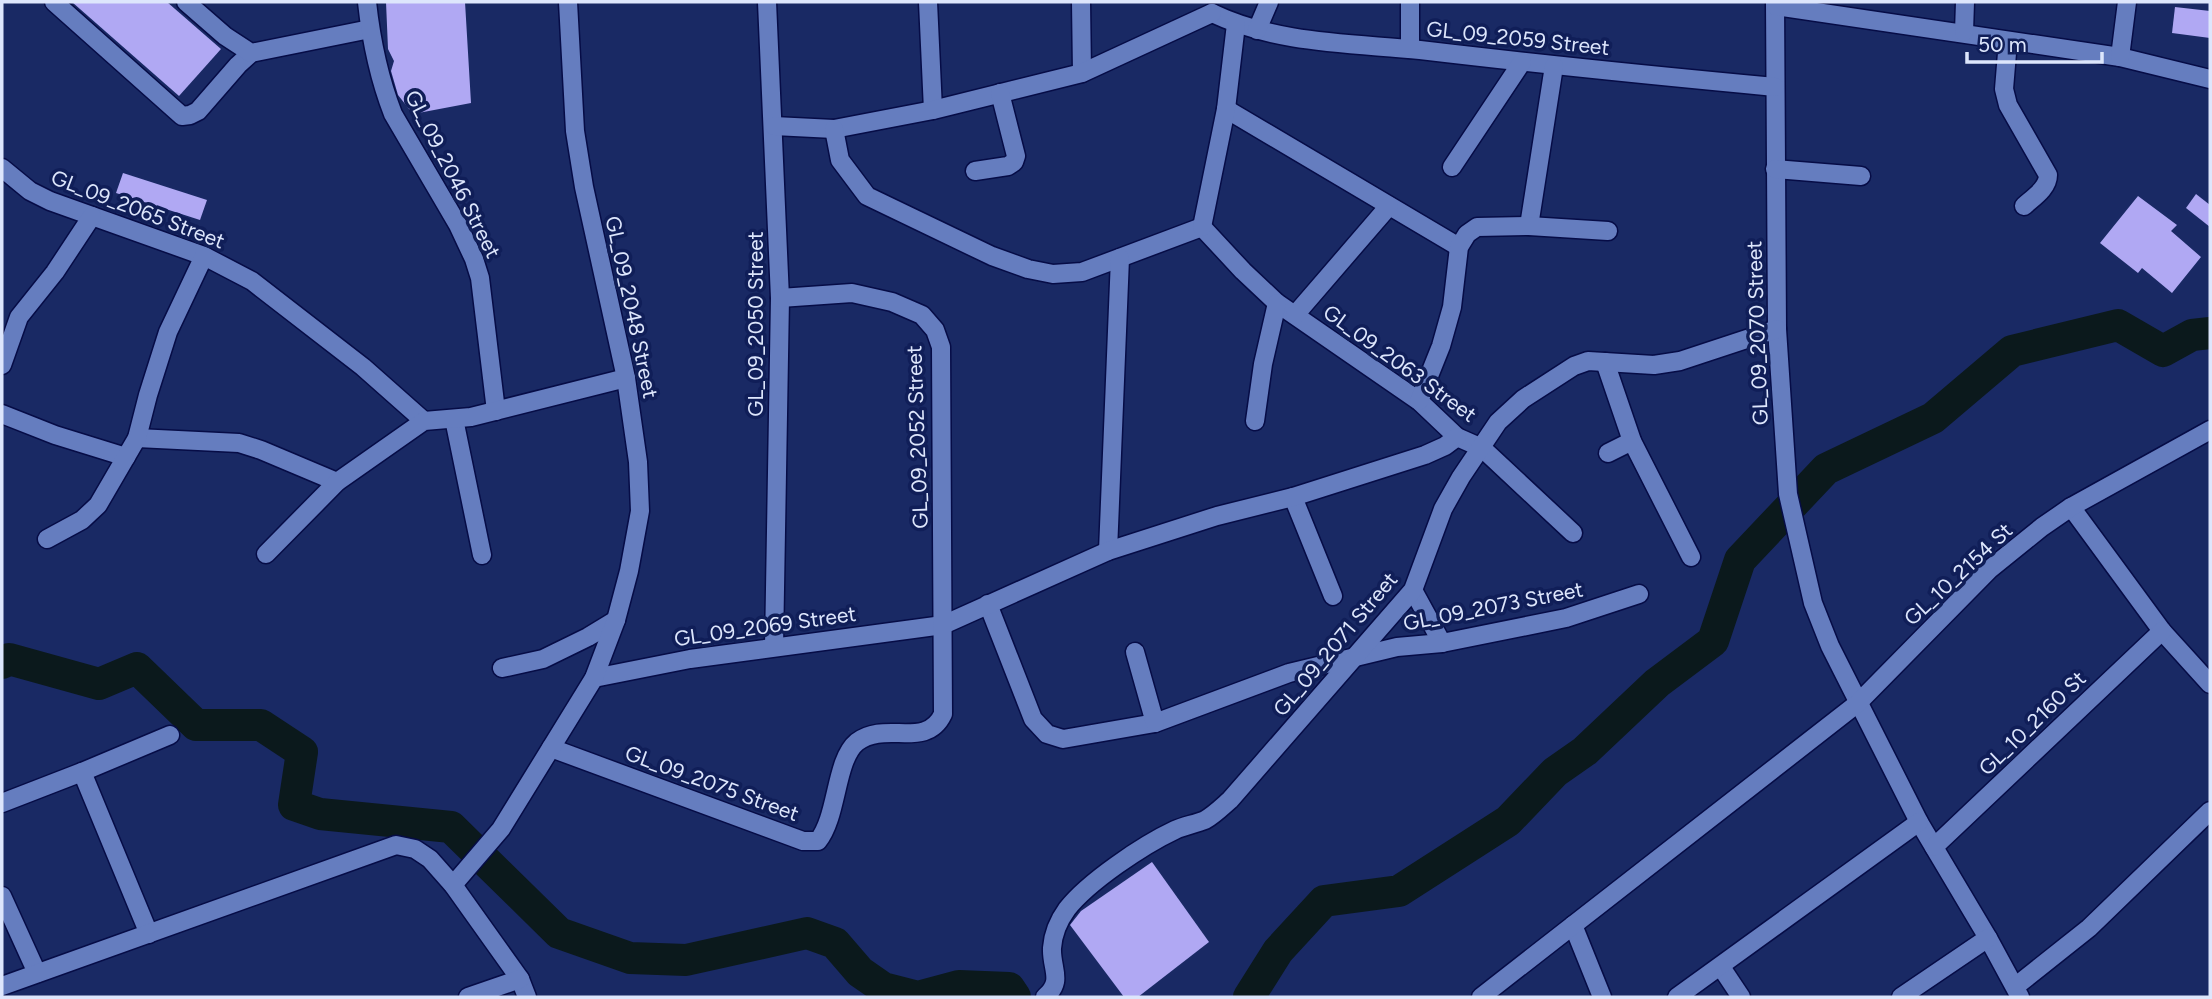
<svg xmlns="http://www.w3.org/2000/svg" width="2212" height="999" font-family="Figtree,sans-serif">
  <rect width="100%" height="100%" fill="#192964"/>
  <g fill="none" stroke-linecap="round" stroke-linejoin="round">
    <!-- river -->
    <g stroke="#0b191c" stroke-width="32">
      <polyline points="2,663 9,659 99,684 137,668 196,725 261,725 302,752 294,805 320,814 451,827 559,933 630,958 686,960 807,933 835,943 860,972 883,988 918,997 959,986 1009,988 1015,997"/>
      <polyline points="1249,997 1278,951 1324,901 1399,891 1508,821 1555,772 1585,751 1657,683 1713,641 1740,560 1826,469 1933,418 2012,351 2118,325 2163,351 2192,335 2210,333"/>
    </g>
  </g>
  <!-- building -->
  <g fill="#b0a8f3">
    <polygon points="72,2 167,2 221,49 179,96"/>
    <polygon points="386,2 465,2 471,103 413,114 398,95 391,71 394,61 388,49"/>
    <polygon points="2175,7 2210,11 2210,38 2172,33"/>
    <polygon points="123,173 207,200 200,220 116,193"/>
    <polygon points="2196,194 2210,205 2210,227 2186,208"/>
    <polygon points="2138,196 2177,225 2171,231 2201,257 2172,293 2142,268 2138,273 2100,243"/>
    <polygon points="1152,862 1209,942 1138,997 1124,997 1070,925 1081,911"/>
  </g>
  <g fill="none" stroke-linecap="round" stroke-linejoin="round">
    <defs>
      <g id="street">
        <polyline points="54,2 182,116 190,115 198,111 238,65 251,53"/>
        <polyline points="186,2 225,36 251,53 370,29"/>
        <path d="M367,2C371,39 379,78 393,114L458,225L474,259L480,278L496,411"/>
        <polyline points="767,2 780,298 774,647"/>
        <polyline points="928,2 933,110"/>
        <polyline points="1081,2 1082,73"/>
        <polyline points="1410,2 1410,49"/>
        <polyline points="1775,2 1777,329 1788,494 1813,603 1830,646 1919,822 1988,938 2020,997"/>
        <polyline points="1776,6 2120,57 2210,79"/>
        <path d="M1212,13C1277,44 1350,43 1420,50C1538,64 1657,76 1775,87"/>
        <polyline points="1257,30 1269,2"/>
        <polyline points="1964,32 1965,2"/>
        <path d="M2008,41L2004,89L2008,105L2048,175C2048,188 2034,197 2024,206"/>
        <polyline points="2120,57 2127,2"/>
        <polyline points="1226,109 1459,247"/>
        <polyline points="774,126 834,129 933,110 1082,73 1212,13"/>
        <polyline points="834,129 840,160 867,196 992,256 1028,269 1053,274 1082,272 1202,227"/>
        <polyline points="1452,167 1522,62"/>
        <polyline points="2,168 30,191 50,201 204,256 252,281 363,367 424,421"/>
        <polyline points="1775,169 1861,176"/>
        <polyline points="975,171 1008,166 1014,162 1016,156 1000,93"/>
        <polyline points="1529,226 1554,66"/>
        <polyline points="1202,227 1243,271 1277,303 1419,401 1457,437 1482,448 1573,533"/>
        <polyline points="1202,227 1226,109 1236,24"/>
        <polyline points="1295,315 1389,206"/>
        <polyline points="1605,362 1632,441 1691,557"/>
        <polyline points="2,365 19,317 55,272 92,216"/>
        <polyline points="1419,401 1441,346 1452,307 1459,247 1467,234 1477,227 1529,226 1608,231"/>
        <polyline points="2,414 55,435 126,457"/>
        <polyline points="454,419 482,555"/>
        <polyline points="1255,421 1263,364 1277,303"/>
        <polyline points="137,438 239,443 261,450 337,482"/>
        <polyline points="1608,453 1632,441"/>
        <polyline points="1293,497 1333,596"/>
        <polyline points="2071,507 2162,631 2210,684"/>
        <polyline points="47,539 82,520 98,505 137,438 148,395 168,332 204,256"/>
        <polyline points="1108,551 1120,258"/>
        <polyline points="266,554 337,482 424,421 471,417 626,378"/>
        <polyline points="1413,590 1442,643"/>
        <polyline points="988,604 1033,719 1047,734 1063,739 1155,723 1289,673 1397,647 1442,643 1566,618 1639,594"/>
        <polyline points="1135,652 1155,723"/>
        <polyline points="502,668 543,659 588,637 616,620"/>
        <polyline points="594,678 690,659 943,625 1108,551 1217,516 1293,497 1425,455 1445,446 1457,437"/>
        <path d="M551,748L803,841H818C838,816 835,760 857,742C886,720 926,750 943,714L941,347L935,330L922,315L892,302L852,293L780,298"/>
        <polyline points="82,772 170,735"/>
        <polyline points="2,803 82,772 149,934"/>
        <polyline points="1934,847 2162,631"/>
        <polyline points="453,885 501,829 594,678 616,620 629,571 640,511 638,462 626,378 584,187 575,131 568,2"/>
        <polyline points="2,896 37,973"/>
        <polyline points="1573,925 1602,997"/>
        <polyline points="1721,967 1741,997"/>
        <polyline points="2,986 396,845 415,849 430,859 453,885 520,979 527,997"/>
        <polyline points="2016,986 2089,928 2210,811"/>
        <polyline points="468,997 520,979"/>
        <path d="M1045,997C1064,981 1051,969 1052,948C1053,934 1059,920 1067,909C1088,882 1143,845 1175,830C1184,826 1195,824 1205,820C1214,815 1222,807 1230,800L1413,590L1443,509L1461,477L1498,422L1523,399L1574,366L1588,361L1654,365L1680,361L1777,329"/>
        <polyline points="1481,997 1858,703 1990,569 2042,527 2071,507 2210,430"/>
        <polyline points="1677,997 1919,822"/>
        <polyline points="1901,997 1988,938"/>
      </g>
    </defs>
    <!-- street casing -->
    <use href="#street" stroke="#060c46" stroke-width="21"/>
    <!-- street -->
    <use href="#street" stroke="#657dbf" stroke-width="18"/>
  </g>
  <g text-anchor="middle" dominant-baseline="central" stroke-width="7" stroke-linejoin="round" paint-order="stroke">
    <!-- street labels -->
    <g font-size="21" fill="#dde6fc" stroke="#101e58">
      <text transform="translate(1518 38) rotate(6)">GL_09_2059 Street</text>
      <text transform="translate(453 174) rotate(63)">GL_09_2046 Street</text>
      <text transform="translate(138 209) rotate(21)">GL_09_2065 Street</text>
      <text transform="translate(632 307) rotate(78)">GL_09_2048 Street</text>
      <text transform="translate(755 324) rotate(-90)">GL_09_2050 Street</text>
      <text transform="translate(1757 333) rotate(-92)">GL_09_2070 Street</text>
      <text transform="translate(1400 363) rotate(36)">GL_09_2063 Street</text>
      <text transform="translate(917 437) rotate(-92)">GL_09_2052 Street</text>
      <text transform="translate(1958 574) rotate(-43)">GL_10_2154 St</text>
      <text transform="translate(1493 606) rotate(-11)">GL_09_2073 Street</text>
      <text transform="translate(765 626) rotate(-8)">GL_09_2069 Street</text>
      <text transform="translate(1335 644) rotate(-50)">GL_09_2071 Street</text>
      <text transform="translate(2032 723) rotate(-44)">GL_10_2160 St</text>
      <text transform="translate(712 783) rotate(20)">GL_09_2075 Street</text>
    </g>
  </g>
  <!-- border -->
  <rect width="2212" height="999" fill="none" stroke="#dde6fc" stroke-width="7"/>
  <!-- scale -->
  <path d="M1967 52v10h135v-10" fill="none" stroke="#dde6fc" stroke-width="3.5"/>
  <text x="1978" y="52" font-size="21" fill="#dde6fc" stroke="#101e58" stroke-width="5" paint-order="stroke">50 m</text>
</svg>
